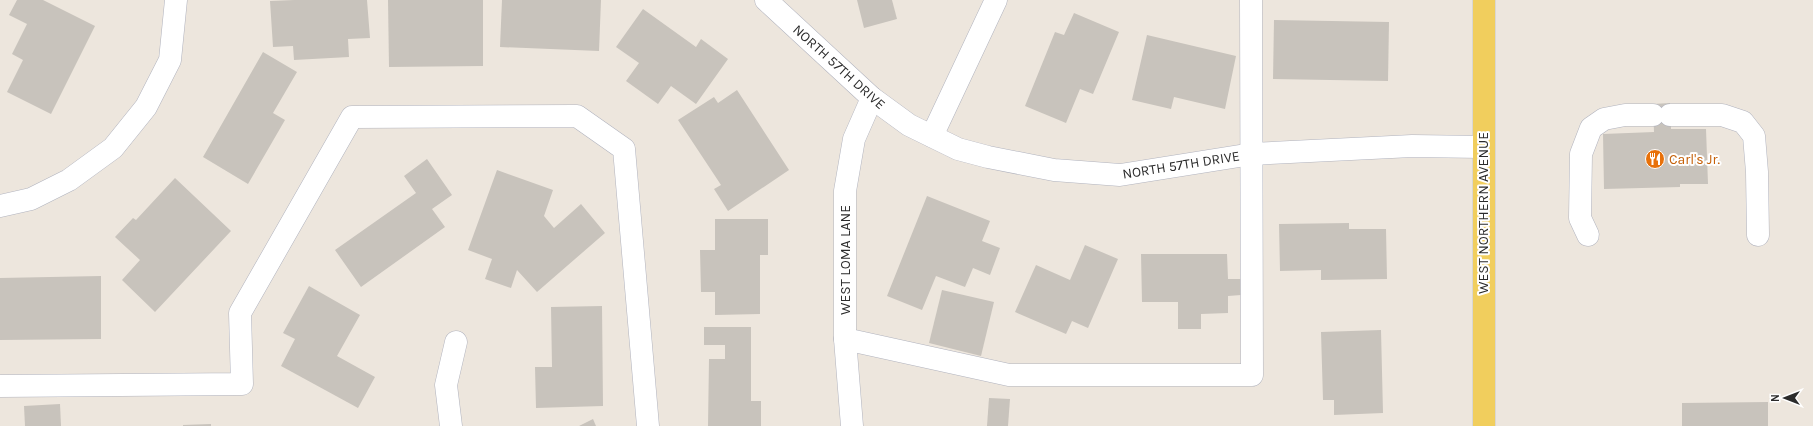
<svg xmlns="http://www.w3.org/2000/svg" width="1813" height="426" font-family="Karla,sans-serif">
  <rect width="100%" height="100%" fill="#ede6dd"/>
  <!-- building -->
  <g fill="#c8c3bc">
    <polygon points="17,0 43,0 95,26 51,114 7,92 23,60 12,54 27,24 9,15"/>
    <polygon points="294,0 367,0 370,38 348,39 349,57 294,60 293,46 273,47 270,1"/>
    <polygon points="388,0 483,0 483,66 389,67"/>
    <polygon points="502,0 601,0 599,51 500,47"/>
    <polygon points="857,0 892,0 897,19 864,28"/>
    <polygon points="643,9 696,47 701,39 728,59 696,104 671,86 658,104 626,81 639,63 616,47"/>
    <polygon points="1074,13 1119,32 1093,94 1080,89 1066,123 1025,106 1055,32 1064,35"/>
    <polygon points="1274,20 1389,22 1388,81 1273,79"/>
    <polygon points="1147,35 1236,56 1225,109 1174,97 1171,109 1132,100"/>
    <polygon points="263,52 297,72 273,113 285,120 248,184 203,157"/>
    <polygon points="737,90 789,170 728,211 714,189 721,185 678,120 714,97 718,103"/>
    <polygon points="1670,103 1671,129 1706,129 1708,184 1680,184 1680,187 1604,189 1603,134 1654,132 1653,104"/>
    <polygon points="427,159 452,195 432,209 445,227 361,287 335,250 416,193 404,176"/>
    <polygon points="497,170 553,190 544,216 554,228 581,204 605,233 537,292 517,270 511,288 485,279 492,259 468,250"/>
    <polygon points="175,178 231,231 155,312 122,280 140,260 115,237 133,218 136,220"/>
    <polygon points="927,196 990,221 982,241 1000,248 990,275 973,268 965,287 936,276 922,310 887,296"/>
    <polygon points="715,219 768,219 768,255 760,255 760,314 715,315 715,292 701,292 700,250 715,250"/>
    <polygon points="1349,223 1349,229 1386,229 1387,279 1321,280 1321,270 1280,271 1279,224"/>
    <polygon points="1085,245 1118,259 1088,328 1072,321 1066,334 1015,312 1036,265 1070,280"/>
    <polygon points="1141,254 1227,254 1228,279 1241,279 1241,295 1228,296 1228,313 1201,314 1201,329 1178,329 1178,302 1142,302"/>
    <polygon points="101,276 101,339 0,340 0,278"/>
    <polygon points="309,286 360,315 337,356 375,377 358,408 281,366 295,339 283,333"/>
    <polygon points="942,290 994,302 981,356 929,343"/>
    <polygon points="602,306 603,406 536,408 535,367 552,367 551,307"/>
    <polygon points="704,327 751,327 751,401 761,401 761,426 708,426 709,359 725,359 725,345 704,345"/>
    <polygon points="1381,330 1383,413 1334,415 1334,400 1323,400 1321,332"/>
    <polygon points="989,398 1010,399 1008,426 987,426"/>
    <polygon points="1768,402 1768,426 1682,426 1682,403"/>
    <polygon points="60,404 61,426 25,426 24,406"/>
    <polygon points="593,419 596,426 579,426"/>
    <polygon points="211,424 211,426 183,426 183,425"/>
  </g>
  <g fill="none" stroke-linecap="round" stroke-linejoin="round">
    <defs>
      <g id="minor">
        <polyline points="766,0 872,98 909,125 958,149 988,157 1054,170 1120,175 1252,154 1412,146 1483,147"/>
        <polyline points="1670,115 1722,115 1743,122 1754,136 1757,172 1758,235"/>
        <polyline points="932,136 996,0"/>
        <polyline points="0,206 31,199 69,180 113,148 146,107 170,60 176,0"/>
        <polyline points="1588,235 1580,218 1581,154 1591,128 1604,119 1625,115 1653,115"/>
        <polyline points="845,339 1009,375 1252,375 1251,0"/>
        <polyline points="0,386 242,384 240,313 352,117 577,116 624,149 648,426"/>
        <polyline points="451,426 446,385 456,342"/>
        <polyline points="852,426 845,339 845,191 854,139 872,98"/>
      </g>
      <polyline id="major" points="1484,0 1484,426"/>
    </defs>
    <!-- minor casing -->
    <use href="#minor" stroke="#b1b3be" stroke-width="23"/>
    <!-- major casing -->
    <use href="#major" stroke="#c8c8c8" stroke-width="23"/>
    <!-- minor -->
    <use href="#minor" stroke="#fff" stroke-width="22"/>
    <!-- major -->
    <use href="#major" stroke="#f1ce5d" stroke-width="22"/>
  </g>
  <!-- icons -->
  <defs>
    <symbol id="restaurant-disc" viewBox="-11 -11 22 22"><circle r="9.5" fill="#e8710a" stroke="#fff"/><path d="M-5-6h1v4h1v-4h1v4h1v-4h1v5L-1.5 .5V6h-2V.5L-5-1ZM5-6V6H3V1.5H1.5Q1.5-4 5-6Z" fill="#fff"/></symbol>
  </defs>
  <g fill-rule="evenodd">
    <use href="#restaurant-disc" x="1644" y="148" width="22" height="22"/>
  </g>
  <g text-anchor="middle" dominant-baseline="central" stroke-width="4" stroke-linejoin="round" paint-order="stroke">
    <!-- street labels -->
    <g font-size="14" fill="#2b2b2b" stroke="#fff">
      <text transform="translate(839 67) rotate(42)">NORTH 57TH DRIVE</text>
      <text transform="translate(1181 165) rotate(-9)">NORTH 57TH DRIVE</text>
      <text transform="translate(1483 213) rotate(-90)">WEST NORTHERN AVENUE</text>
      <text transform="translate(845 260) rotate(-90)">WEST LOMA LANE</text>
    </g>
    <!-- food labels -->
    <g font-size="14" fill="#c56008" stroke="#fff" text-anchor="start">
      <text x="1669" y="159">Carl's Jr.</text>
    </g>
  </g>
  <!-- north arrow -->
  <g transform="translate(1785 398) rotate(270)" stroke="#ffffff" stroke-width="3" paint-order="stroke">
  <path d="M0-3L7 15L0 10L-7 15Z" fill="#2b2b2b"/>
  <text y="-6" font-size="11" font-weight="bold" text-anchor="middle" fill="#2b2b2b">N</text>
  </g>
</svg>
